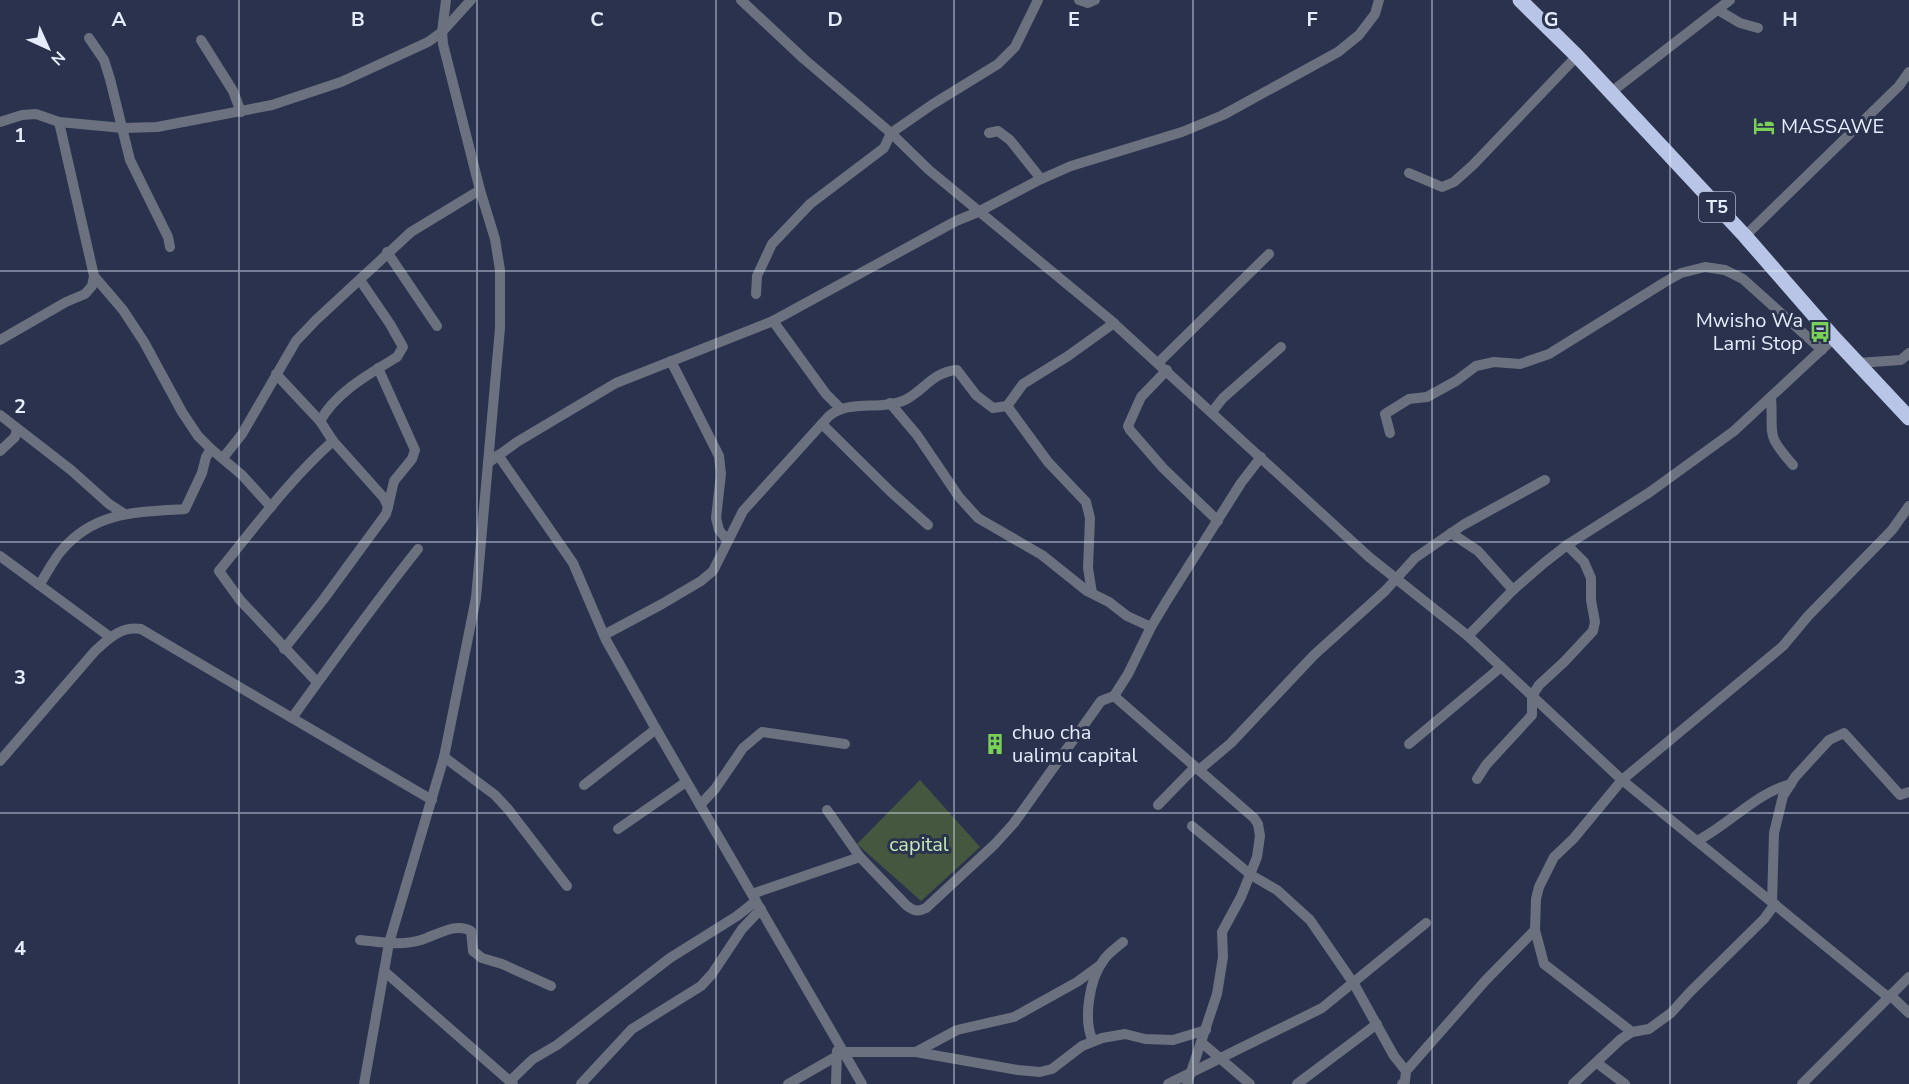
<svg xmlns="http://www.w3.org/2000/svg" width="1909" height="1084" font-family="'Nunito Sans',sans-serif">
  <rect width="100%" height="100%" fill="#2a324d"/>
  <!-- green -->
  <polygon fill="#465740" points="920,780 980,847 921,901 857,844"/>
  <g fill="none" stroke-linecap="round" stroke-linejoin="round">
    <!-- minor -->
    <g stroke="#6c717f" stroke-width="10">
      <polyline points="741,0 804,59 891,133 929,170 1108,318 1369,557 1468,636 1622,780 1888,997"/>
      <polyline points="1079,0 1088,3 1095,0"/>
      <polyline points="1718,10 1740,23 1758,28"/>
      <polyline points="89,38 104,60 110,79 130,160 168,237 170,247"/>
      <polyline points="201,40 233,91 241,112"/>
      <polyline points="1610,93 1730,0"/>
      <polyline points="0,122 22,115 36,114 59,122 123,128 157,127 272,105 341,82 428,42 442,32 471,0"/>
      <polyline points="989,133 998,131 1010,140 1041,179"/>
      <polyline points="1409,173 1442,187 1454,182 1473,165 1577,56"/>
      <polyline points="1745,236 1899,86 1909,72"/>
      <polyline points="387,252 437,326"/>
      <polyline points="94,276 123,310 144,342 182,412 198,436 211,449 242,475 271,507"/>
      <polyline points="756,294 757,276 772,244 810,204 884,148 891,133 933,104 998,64 1015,47 1038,0"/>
      <polyline points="773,321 826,394 840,408"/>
      <polyline points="0,340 66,302 85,294 92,286 94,276 59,122"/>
      <polyline points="671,361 719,456 721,474 716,518 719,530 727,540"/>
      <polyline points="1158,363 1269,254"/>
      <polyline points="1857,363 1901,360 1909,353"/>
      <polyline points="378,368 415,450 412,459 394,481 388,507"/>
      <polyline points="1167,370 1141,397 1128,426 1130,430 1163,468 1218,521"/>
      <polyline points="276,374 320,421 333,441 384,498 388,507 386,514 323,600 284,649"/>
      <path d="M1771,397C1774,436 1764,432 1793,465"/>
      <polyline points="890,403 917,435 959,497 978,518 1042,555 1087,591 1109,602 1127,616 1151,627"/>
      <polyline points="1212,412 1223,398 1281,347"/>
      <polyline points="0,415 71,470 109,504 123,513"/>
      <path d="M320,421C336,392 369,374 397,357L403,347L390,324L360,280"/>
      <polyline points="822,424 891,492 928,525"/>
      <polyline points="1390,433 1385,414 1409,399 1427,397 1456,381 1476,366 1494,362 1520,364 1549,354 1665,282 1681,273 1705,267 1725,270 1743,279 1822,350"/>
      <polyline points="0,451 15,437 17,429"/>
      <polyline points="498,455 573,563 606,640 656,729 862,1084"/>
      <polyline points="223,458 242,434 296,341 316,320 411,232 480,190"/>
      <polyline points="488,463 517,442 616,383 773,321 956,221 978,212 1037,181 1071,166 1182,132 1223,115 1338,52 1359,35 1375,14 1379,0"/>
      <polyline points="1451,533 1478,551 1513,590"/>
      <path d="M418,549C374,604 333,661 292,718L432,800"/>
      <polyline points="0,556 110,637"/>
      <path d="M39,585C47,574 53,560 62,550C95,511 138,512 185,509L202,473L206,457L211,449"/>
      <polyline points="1092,593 1088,568 1090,518 1086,502 1048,462 1007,406 1023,384 1068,356 1114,323"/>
      <path d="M604,635L662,604L701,581L713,571L743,511L829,416C849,399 881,411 905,400C925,390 932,372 957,370L976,395L993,408L1007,406"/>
      <polyline points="1468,636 1513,590 1544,563 1567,545 1650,492 1734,431 1834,338"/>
      <path d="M317,682L240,600L219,571C255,527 290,479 333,441"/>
      <polyline points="1114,696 1254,818 1258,824 1260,836 1257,857 1241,897 1222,932 1223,957 1217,994 1187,1084"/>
      <polyline points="1409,744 1501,667"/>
      <polyline points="444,757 495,795 508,809 567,886"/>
      <path d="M0,761L95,651C109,638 121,626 141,629L292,718"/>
      <polyline points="1199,770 1231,743 1314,655 1385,591 1415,558 1463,525 1545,480"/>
      <polyline points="1477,779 1486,765 1532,715 1532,696 1539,685 1564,662 1593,631 1595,622 1591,600 1591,578 1584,562 1567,545"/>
      <polyline points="584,785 656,729"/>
      <polyline points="700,805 715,789 743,748 762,732 845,744"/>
      <polyline points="1158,805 1195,767"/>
      <path d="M827,810L860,857L906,905C913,911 918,912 926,908L995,844L1014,823L1101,701L1114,696L1128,674L1151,627L1166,602L1241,483L1261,457"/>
      <polyline points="1192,826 1251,875 1277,890 1310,920 1354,984 1394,1056 1406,1071"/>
      <polyline points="618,829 686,782"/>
      <path d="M1697,841C1730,824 1756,793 1791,784"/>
      <polyline points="752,894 860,857"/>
      <polyline points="1772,902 1774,833 1783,796 1795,777 1829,740 1844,733 1900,795 1909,792"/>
      <path d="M360,940C380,942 401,946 421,940C437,935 455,922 471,931L473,951L482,958L502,964L551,986"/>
      <polyline points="384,971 513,1084"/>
      <polyline points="1890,995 1909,1013"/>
      <polyline points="1632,1032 1544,964 1535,930 1536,899 1539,887 1554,857 1574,838 1622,780 1783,646 1808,616 1892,530 1909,506"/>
      <path d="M1093,1041C1083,1021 1089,980 1103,961C1108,953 1116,948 1123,942"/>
      <polyline points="1201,1042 1250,1084"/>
      <polyline points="916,1052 957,1030 1014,1017 1077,982 1099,966"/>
      <polyline points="1597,1063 1625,1084"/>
      <polyline points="510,1081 533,1059 557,1045 670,958 737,916 756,901"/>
      <polyline points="364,1084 389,943 444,757 476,598 500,328 500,270 495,239 480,190 443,44 442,32 446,0"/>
      <polyline points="581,1084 632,1029 701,986 712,974 742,929 761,909"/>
      <polyline points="788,1084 844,1052 916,1052 1018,1070 1040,1072 1052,1069 1082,1046 1102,1038 1125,1034 1145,1039 1173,1040 1206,1030"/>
      <polyline points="836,1084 837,1051"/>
      <polyline points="1168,1084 1322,1008 1426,923"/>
      <polyline points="1297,1084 1377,1024"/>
      <polyline points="1402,1084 1405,1081 1406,1071 1485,981 1535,930"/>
      <polyline points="1573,1084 1621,1039 1632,1032 1649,1029 1671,1013 1690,992 1764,919 1775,904"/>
      <polyline points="1802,1084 1909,977"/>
    </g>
    <!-- highway -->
    <polyline stroke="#b9c5e6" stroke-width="15" points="1520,0 1577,56 1745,236 1834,338 1909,418"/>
  </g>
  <!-- grid -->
  <path fill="none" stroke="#e5ecfd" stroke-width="1.5" stroke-opacity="0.55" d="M239,0V1084M477,0V1084M716,0V1084M954,0V1084M1193,0V1084M1432,0V1084M1670,0V1084M0,271H1909M0,542H1909M0,813H1909"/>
  <!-- icons -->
  <defs>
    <symbol id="hotel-bare" viewBox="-9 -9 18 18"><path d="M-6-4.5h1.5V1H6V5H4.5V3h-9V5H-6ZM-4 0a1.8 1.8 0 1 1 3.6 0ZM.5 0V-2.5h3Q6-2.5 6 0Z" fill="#79d157" stroke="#2a324d" stroke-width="2.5" paint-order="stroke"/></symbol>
    <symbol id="bus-bare" viewBox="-9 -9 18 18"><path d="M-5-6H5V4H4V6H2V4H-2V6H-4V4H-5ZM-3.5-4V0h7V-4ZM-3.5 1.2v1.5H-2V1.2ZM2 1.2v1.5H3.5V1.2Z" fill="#79d157" stroke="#2a324d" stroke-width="2.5" paint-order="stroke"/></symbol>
    <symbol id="building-bare" viewBox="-9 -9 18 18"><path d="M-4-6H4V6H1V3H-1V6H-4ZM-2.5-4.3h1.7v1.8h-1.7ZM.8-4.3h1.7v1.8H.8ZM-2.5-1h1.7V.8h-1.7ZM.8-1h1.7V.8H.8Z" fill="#79d157" stroke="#2a324d" stroke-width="2.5" paint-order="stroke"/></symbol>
  </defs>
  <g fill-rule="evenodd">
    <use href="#hotel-bare" x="1749" y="111" width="30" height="30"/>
    <use href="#bus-bare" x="1805" y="317" width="30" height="30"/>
    <use href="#building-bare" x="980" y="729" width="30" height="30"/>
  </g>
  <g text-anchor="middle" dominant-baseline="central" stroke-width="6" stroke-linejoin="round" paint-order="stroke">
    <!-- shield labels -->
    <rect fill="#2a324d" stroke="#adb4c8" stroke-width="1.5" x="1699" y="192" width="36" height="30" rx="4.5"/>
    <g font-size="18" font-weight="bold" fill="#e5ecfd">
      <text x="1717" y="207">T5</text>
    </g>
    <!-- poi labels -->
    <g font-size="20" fill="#e5ecfd" stroke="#2a324d" text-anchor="start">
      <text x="1781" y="126">MASSAWE</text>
      <text x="1803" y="320" text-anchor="end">Mwisho Wa<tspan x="1803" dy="23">Lami Stop</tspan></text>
      <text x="1012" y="732">chuo cha<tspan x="1012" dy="23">ualimu capital</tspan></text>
    </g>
    <!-- park labels -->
    <g font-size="20" fill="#c4e9b7" stroke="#2a324d">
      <text x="919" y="844">capital</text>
    </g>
  </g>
  <g font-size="20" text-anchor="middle" font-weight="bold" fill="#e5ecfd" stroke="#2a324d" stroke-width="6" stroke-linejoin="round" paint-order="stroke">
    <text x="119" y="26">A</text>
    <text x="358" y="26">B</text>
    <text x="597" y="26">C</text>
    <text x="835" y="26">D</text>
    <text x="1074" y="26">E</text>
    <text x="1312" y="26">F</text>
    <text x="1551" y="26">G</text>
    <text x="1790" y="26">H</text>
    <text x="20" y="142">1</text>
    <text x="20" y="413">2</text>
    <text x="20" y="684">3</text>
    <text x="20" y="955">4</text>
  </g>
  <!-- north arrow -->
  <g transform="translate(48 48) rotate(135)" stroke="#2a324d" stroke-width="4.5" paint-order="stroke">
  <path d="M0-4.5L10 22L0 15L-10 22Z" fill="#e5ecfd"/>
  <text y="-9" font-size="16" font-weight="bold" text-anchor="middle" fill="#e5ecfd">N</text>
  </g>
</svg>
